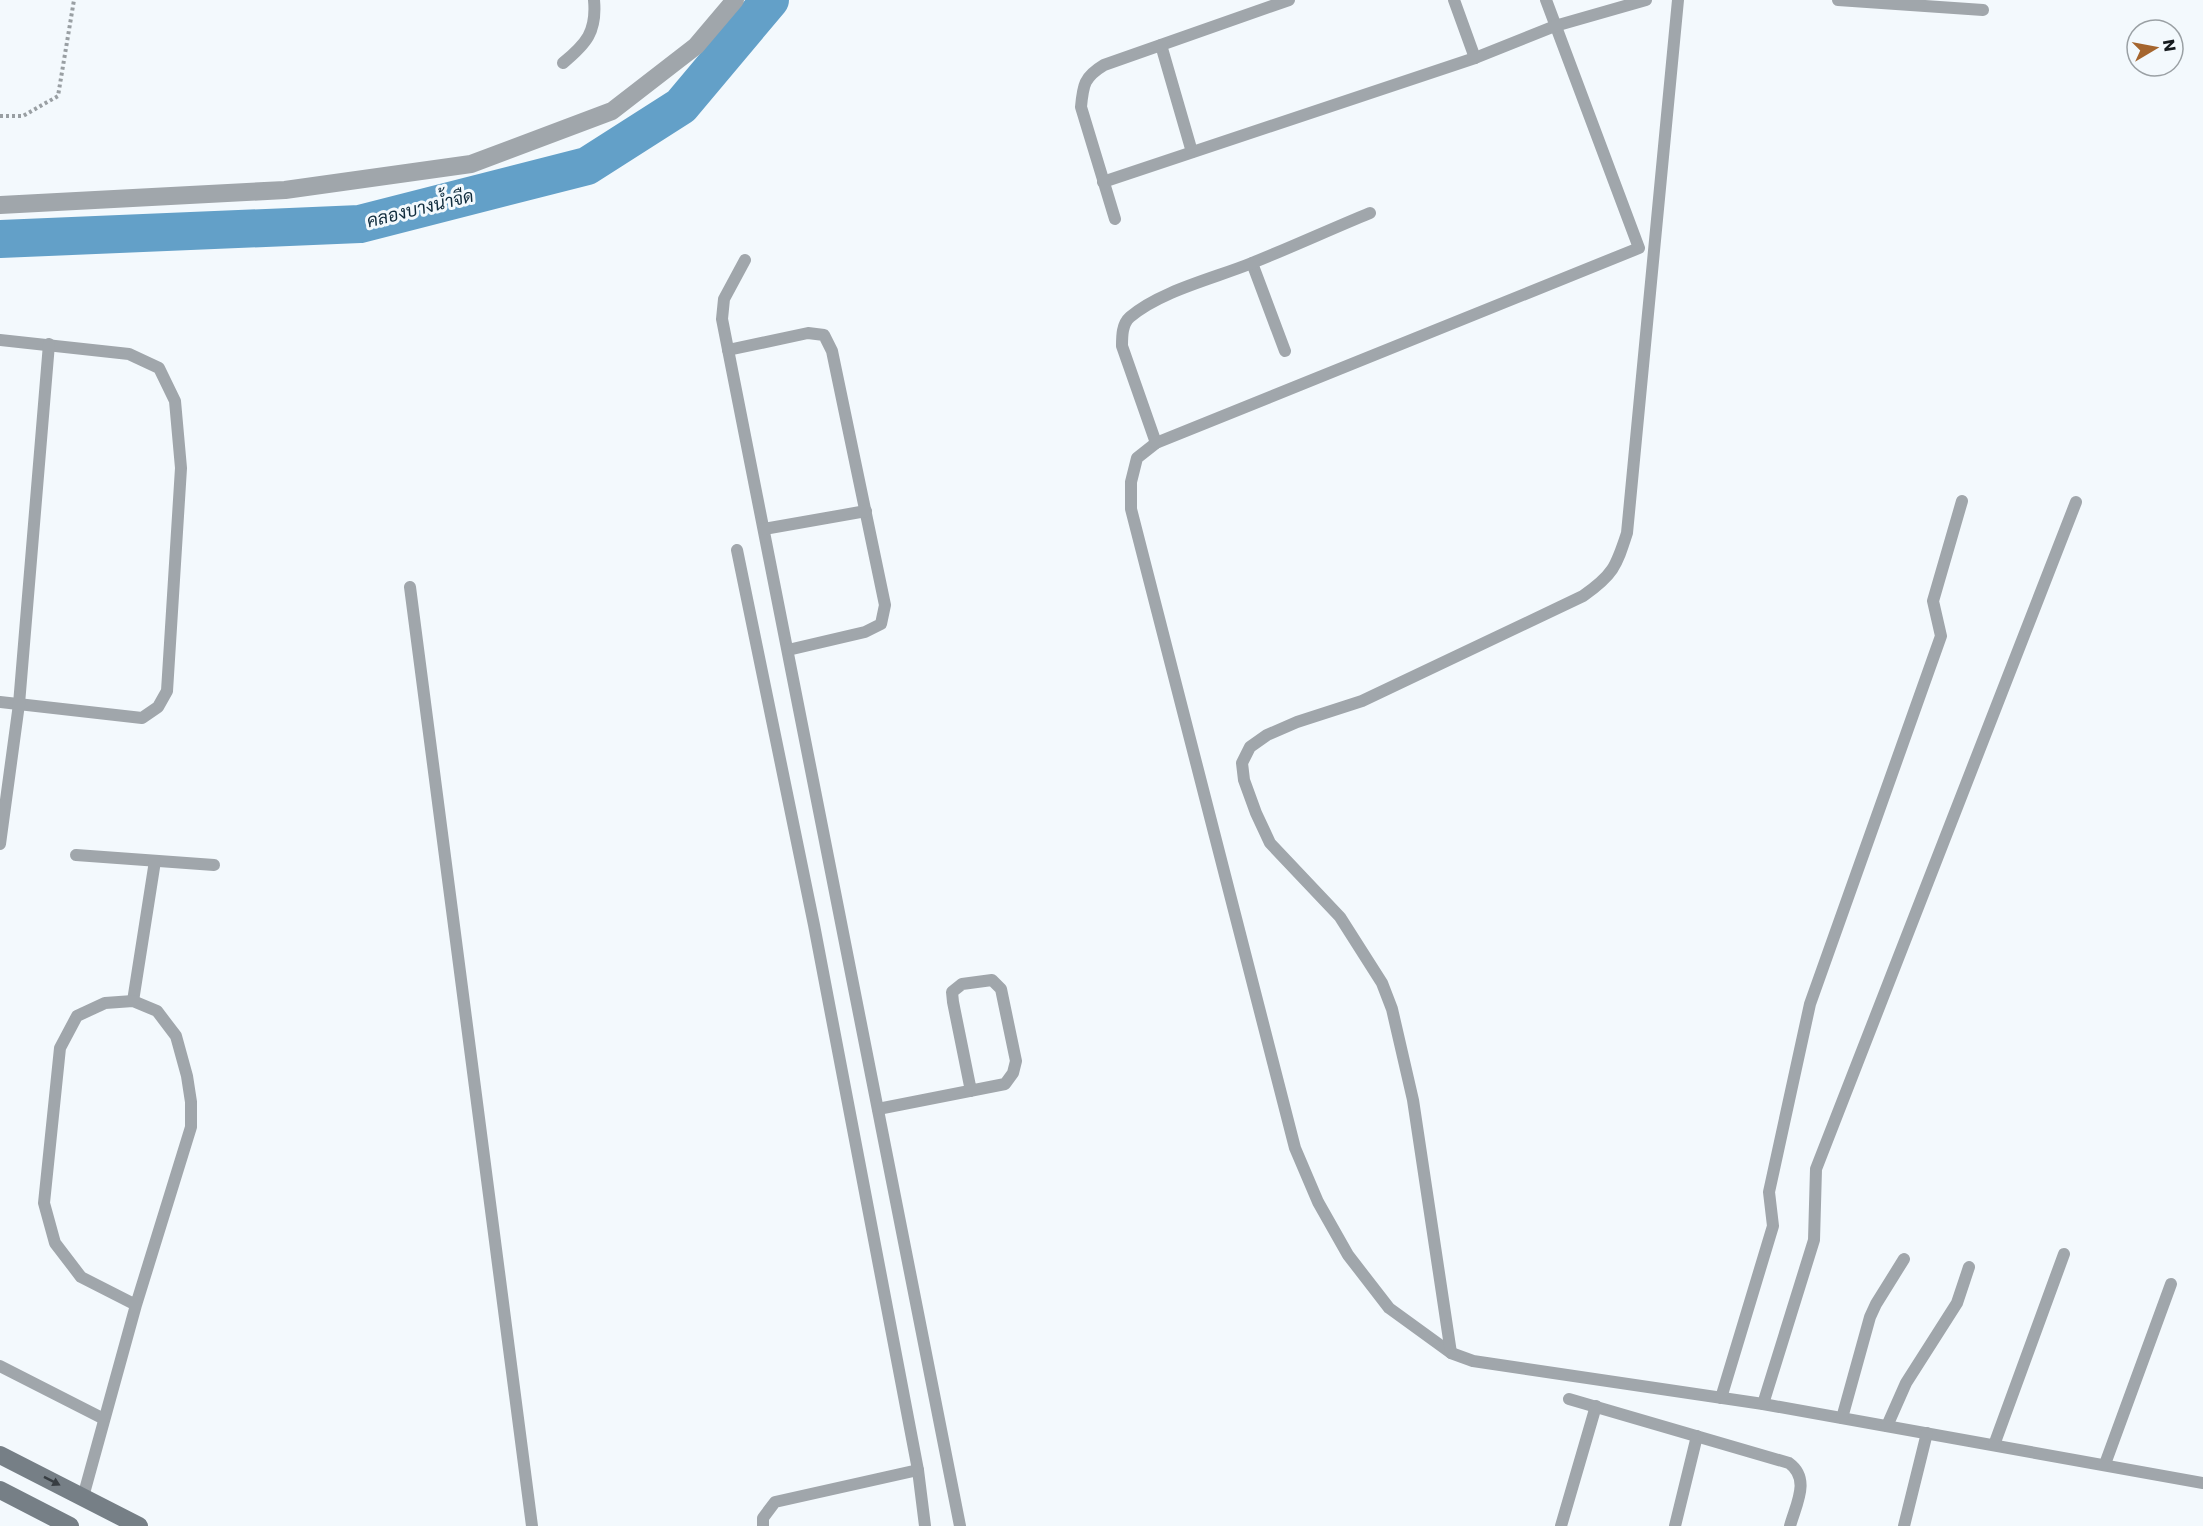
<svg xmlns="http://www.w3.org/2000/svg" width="2203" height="1526" font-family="Poppins,Sarabun,sans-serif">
  <rect width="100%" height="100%" fill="#f3f9fd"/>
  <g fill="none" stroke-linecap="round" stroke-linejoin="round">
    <!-- river -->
    <polyline stroke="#63a0c8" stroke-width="38" points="0,239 360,224 587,166 681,106 770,0"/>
    <!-- path -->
    <polyline stroke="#999fa3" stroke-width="4" stroke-dasharray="3 3" stroke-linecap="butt" points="0,116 23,116 58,96 74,0"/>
    <!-- lane -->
    <g stroke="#a0a6ab" stroke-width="12">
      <polyline points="1454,0 1475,58"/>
      <polyline points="1546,0 1639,248 1156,443 1137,458 1131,482 1131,509 1295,1148 1318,1202 1348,1255 1389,1308 1451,1353 1473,1361 1763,1404 2203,1483"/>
      <polyline points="1838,0 1983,10"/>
      <polyline points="1161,45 1192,152"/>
      <path d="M563,63C586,44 597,32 594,0"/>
      <polyline points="1103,182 1475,58 1555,26 1646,0"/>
      <path d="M1115,219L1081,107C1083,85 1084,77 1104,65L1289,0"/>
      <polyline points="745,260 724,299 722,319 960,1526"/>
      <polyline points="1252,263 1285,351"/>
      <polyline points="0,340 129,354 159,368 175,401 181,468 167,691 158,707 142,718 0,702"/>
      <polyline points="728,350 808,333 824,335 832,351 885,605 881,624 865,632 788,650"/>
      <path d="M1156,443L1122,346C1122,336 1122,324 1130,317C1160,291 1215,278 1252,263C1292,247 1331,229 1370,213"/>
      <polyline points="764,529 866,511"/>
      <polyline points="737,550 814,925 918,1470 925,1526"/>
      <polyline points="410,587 532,1526"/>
      <polyline points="0,844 19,704 49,344"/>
      <polyline points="76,855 214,865"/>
      <polyline points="133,1001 155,861"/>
      <polyline points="878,1109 1005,1084 1013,1073 1016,1061 1001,989 992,980 962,984 952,992 953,1002 971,1091"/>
      <path d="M1451,1353L1413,1100L1392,1009L1382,983L1340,917L1270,843L1256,813L1244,780L1242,763L1250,747L1267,735L1297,722L1362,701L1583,596C1613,575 1616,567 1627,533L1678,0"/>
      <polyline points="0,1366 104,1419"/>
      <polyline points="1721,1398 1773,1226 1769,1192 1810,1004 1941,636 1933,601 1962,501"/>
      <path d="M1569,1399L1789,1463C1811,1479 1796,1504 1790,1526"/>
      <polyline points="1763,1404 1814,1240 1816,1169 2076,502"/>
      <polyline points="1842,1418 1870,1317 1876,1304 1904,1259"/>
      <polyline points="1887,1426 1906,1383 1957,1303 1969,1267"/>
      <polyline points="1994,1445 2064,1254"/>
      <polyline points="2105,1464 2171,1284"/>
      <polyline points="83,1497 136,1305 191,1127 191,1102 187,1076 176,1036 157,1011 133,1001 105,1003 77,1016 60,1048 44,1203 55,1243 81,1277 136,1305"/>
      <polyline points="763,1526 763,1518 775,1502 918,1470"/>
      <polyline points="1561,1526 1596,1406"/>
      <polyline points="1675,1526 1697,1436"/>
      <polyline points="1904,1526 1927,1433"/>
    </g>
    <!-- street -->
    <polyline stroke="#a0a6ab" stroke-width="18" points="0,205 285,190 471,164 612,111 696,46 735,0"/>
    <!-- secondary -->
    <g stroke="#767f86" stroke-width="18">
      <polyline points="0,1455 139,1526"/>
      <polyline points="0,1490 70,1526"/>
    </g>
  </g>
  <!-- one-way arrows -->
  <defs><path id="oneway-solid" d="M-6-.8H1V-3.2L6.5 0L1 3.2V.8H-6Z" transform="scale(1.5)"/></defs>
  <use fill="#373d42" href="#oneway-solid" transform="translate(52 1481) rotate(27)"/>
  <g text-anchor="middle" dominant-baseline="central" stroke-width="6" stroke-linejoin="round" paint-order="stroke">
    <!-- water labels -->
    <g font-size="18" font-style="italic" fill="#102c3d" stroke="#f3f9fd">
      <text transform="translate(420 208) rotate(-14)">คลองบางน้ำจืด</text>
    </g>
  </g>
  <!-- north arrow -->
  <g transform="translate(2155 48) rotate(80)"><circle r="28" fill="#f3f9fd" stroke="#9aa0a4" stroke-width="1.5"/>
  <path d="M0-4.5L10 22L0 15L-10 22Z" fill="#a5652e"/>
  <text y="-9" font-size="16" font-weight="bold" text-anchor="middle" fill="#151a1e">N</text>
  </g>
</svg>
